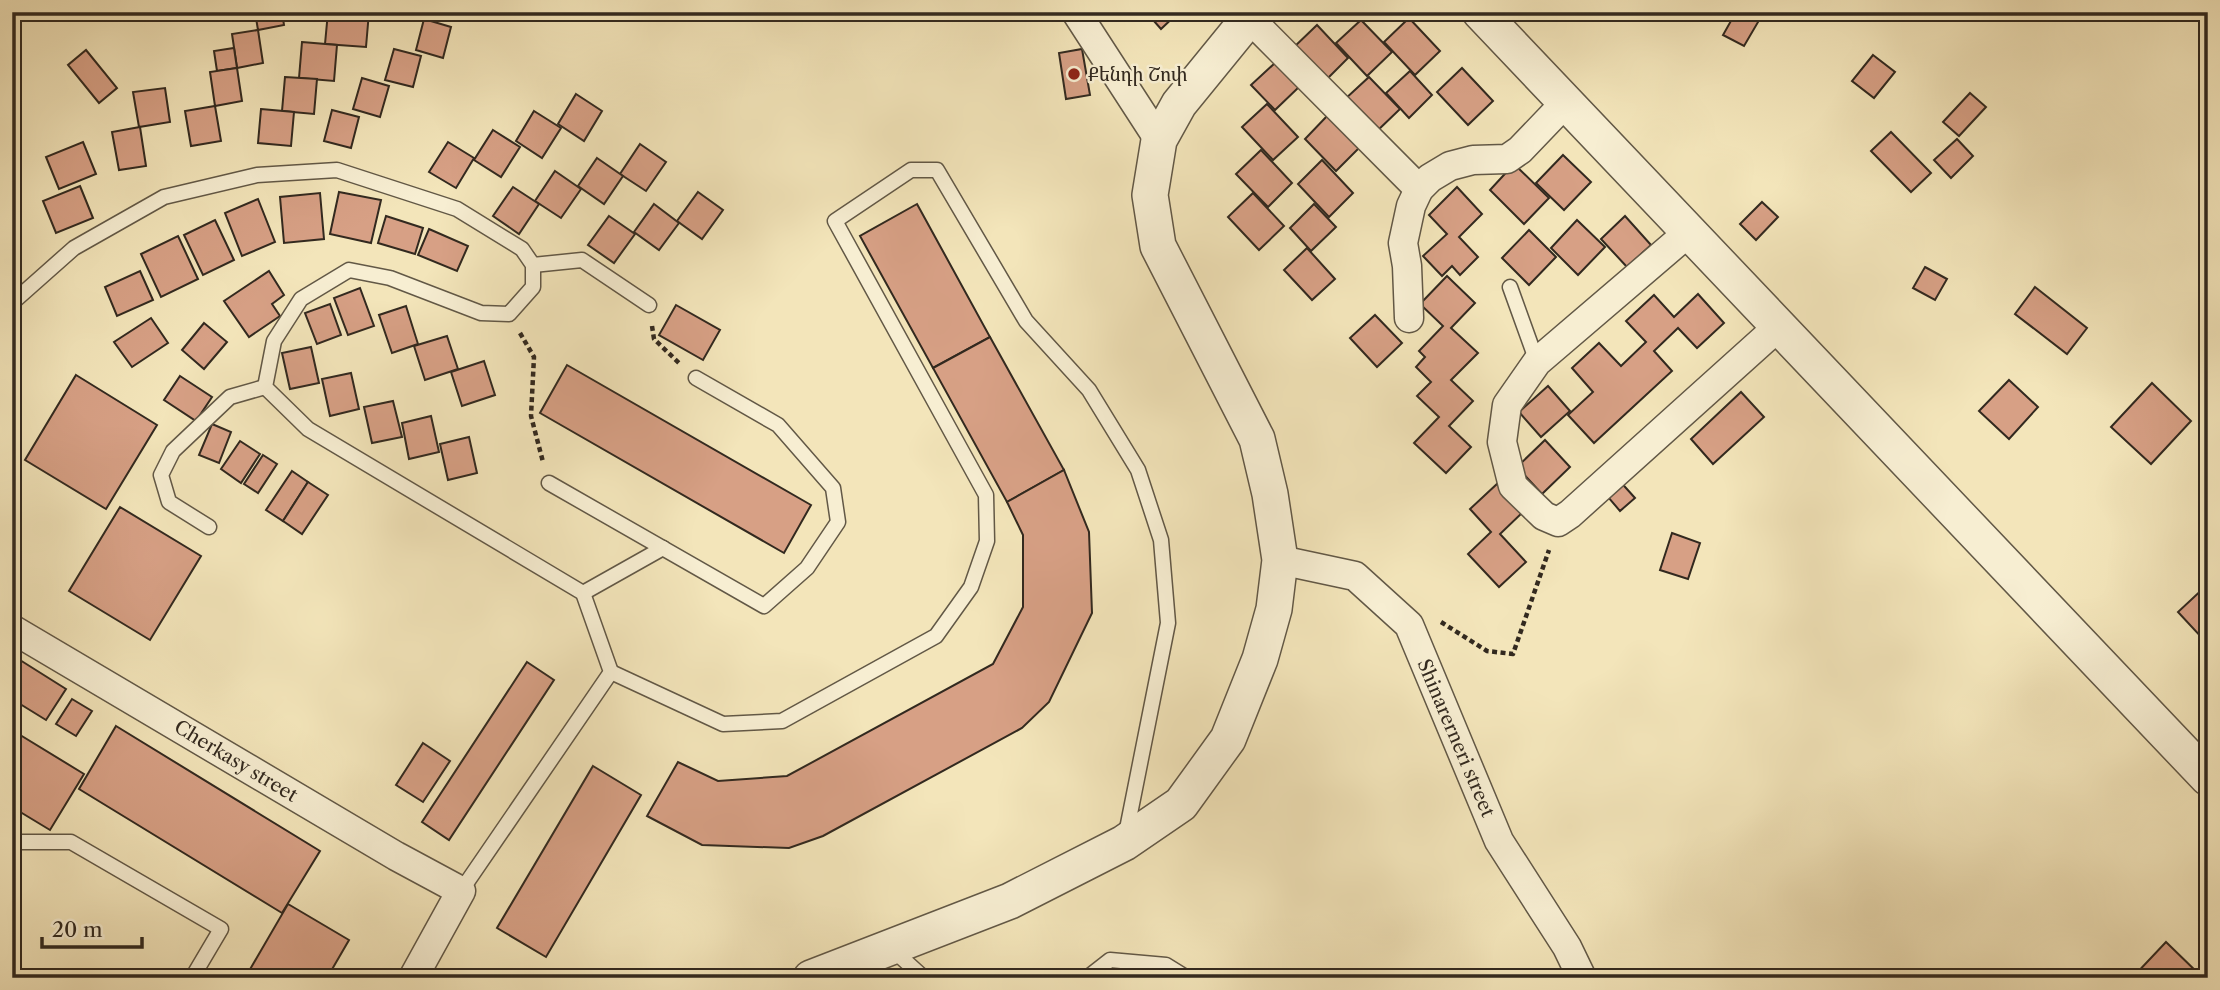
<svg xmlns="http://www.w3.org/2000/svg" width="2220" height="990" font-family="'Libre Caslon Text','Noto Serif Armenian',serif">
  <rect width="100%" height="100%" fill="#f3e5ba"/>
  <filter id="stains"><feTurbulence type="fractalNoise" baseFrequency=".00286" numOctaves="4"/><feColorMatrix values="0 0 0 0 .2 0 0 0 0 .09 0 0 0 0 .02 0 0 0 .5 -.17"/></filter>
  <radialGradient id="worn" r=".72"><stop offset=".6" stop-color="#630" stop-opacity="0"/><stop offset="1" stop-color="#630" stop-opacity=".3"/></radialGradient>
  <!-- building -->
  <g fill="#d7a085" stroke="#32291f" stroke-width="2">
    <polygon points="255,12 282,12 284,25 258,30"/>
    <polygon points="328,12 369,12 366,47 325,44"/>
    <polygon points="1146,12 1179,12 1161,29"/>
    <polygon points="1736,12 1752,12 1761,17 1744,46 1723,35"/>
    <polygon points="1409,18 1440,51 1415,75 1384,42"/>
    <polygon points="424,19 451,27 443,58 416,50"/>
    <polygon points="1361,20 1392,52 1367,76 1336,43"/>
    <polygon points="1317,25 1348,58 1324,82 1292,49"/>
    <polygon points="258,30 263,63 237,68 232,34"/>
    <polygon points="302,42 337,45 334,81 299,78"/>
    <polygon points="234,48 237,68 217,71 214,51"/>
    <polygon points="394,49 421,56 413,87 385,80"/>
    <polygon points="1082,49 1090,95 1066,99 1059,53"/>
    <polygon points="86,50 117,88 99,103 68,65"/>
    <polygon points="1873,55 1895,72 1874,98 1852,81"/>
    <polygon points="1276,62 1300,86 1275,110 1251,85"/>
    <polygon points="237,68 242,101 215,106 210,72"/>
    <polygon points="1462,68 1493,101 1468,125 1437,92"/>
    <polygon points="1410,71 1432,95 1409,118 1386,93"/>
    <polygon points="285,77 317,79 314,114 282,111"/>
    <polygon points="1369,77 1400,109 1375,133 1344,100"/>
    <polygon points="362,78 389,86 380,117 353,109"/>
    <polygon points="165,88 170,122 139,127 133,92"/>
    <polygon points="1970,93 1986,107 1959,136 1943,122"/>
    <polygon points="576,94 602,111 584,141 558,124"/>
    <polygon points="1267,104 1298,137 1273,160 1242,127"/>
    <polygon points="215,106 221,141 191,146 185,111"/>
    <polygon points="261,109 294,112 291,146 258,143"/>
    <polygon points="332,110 359,117 351,148 324,141"/>
    <polygon points="534,111 561,128 542,158 516,141"/>
    <polygon points="1328,115 1359,148 1336,171 1305,139"/>
    <polygon points="140,127 146,166 119,170 112,132"/>
    <polygon points="493,130 520,147 501,177 474,160"/>
    <polygon points="1891,132 1931,173 1911,192 1871,151"/>
    <polygon points="1957,139 1973,156 1951,178 1934,160"/>
    <polygon points="83,142 96,174 59,189 46,157"/>
    <polygon points="448,142 474,158 456,188 429,172"/>
    <polygon points="640,144 666,162 646,191 620,174"/>
    <polygon points="1261,150 1292,183 1268,207 1236,174"/>
    <polygon points="1563,155 1591,182 1564,210 1536,183"/>
    <polygon points="597,158 623,176 604,204 578,186"/>
    <polygon points="1322,160 1353,193 1329,217 1298,184"/>
    <polygon points="1514,164 1549,198 1524,224 1490,190"/>
    <polygon points="555,171 581,189 561,218 535,201"/>
    <polygon points="80,186 93,218 56,233 43,201"/>
    <polygon points="513,187 539,204 519,234 493,216"/>
    <polygon points="1457,187 1482,214 1459,237 1478,257 1460,275 1452,266 1442,276 1423,256 1447,234 1429,215"/>
    <polygon points="339,192 381,200 371,243 330,234"/>
    <polygon points="698,192 723,210 702,239 677,221"/>
    <polygon points="320,193 324,239 284,243 280,197"/>
    <polygon points="1253,193 1284,226 1259,250 1228,217"/>
    <polygon points="258,199 275,242 242,256 225,213"/>
    <polygon points="1762,202 1778,217 1756,240 1740,224"/>
    <polygon points="654,204 679,223 659,250 634,232"/>
    <polygon points="917,204 990,337 933,368 860,236"/>
    <polygon points="1314,204 1336,227 1311,251 1290,228"/>
    <polygon points="386,216 423,228 415,254 378,243"/>
    <polygon points="609,216 635,234 614,263 588,245"/>
    <polygon points="1625,216 1651,245 1627,267 1601,239"/>
    <polygon points="215,220 234,260 203,275 184,235"/>
    <polygon points="1577,220 1605,247 1578,275 1551,248"/>
    <polygon points="429,229 468,246 457,271 418,255"/>
    <polygon points="1529,230 1556,257 1529,285 1502,258"/>
    <polygon points="178,236 198,279 161,297 141,254"/>
    <polygon points="1307,248 1335,279 1312,300 1284,270"/>
    <polygon points="1925,267 1947,279 1935,300 1913,288"/>
    <polygon points="140,271 153,300 117,316 105,287"/>
    <polygon points="269,271 284,295 272,304 280,316 249,337 224,301"/>
    <polygon points="1447,276 1475,303 1451,328 1478,353 1451,380 1473,401 1449,426 1471,447 1446,473 1414,443 1439,417 1417,396 1431,382 1416,367 1425,357 1419,351 1443,326 1420,304"/>
    <polygon points="2035,287 2087,328 2067,354 2015,314"/>
    <polygon points="360,288 374,326 348,335 334,298"/>
    <polygon points="1698,294 1724,323 1697,348 1678,328 1654,351 1672,371 1594,443 1568,415 1593,392 1572,368 1599,343 1621,366 1646,342 1626,321 1654,295 1674,317"/>
    <polygon points="330,304 341,335 317,344 305,313"/>
    <polygon points="676,305 720,330 703,360 659,335"/>
    <polygon points="406,306 418,344 392,353 379,315"/>
    <polygon points="1375,315 1402,343 1377,367 1350,338"/>
    <polygon points="151,318 168,343 132,367 114,342"/>
    <polygon points="204,323 227,342 204,369 182,350"/>
    <polygon points="447,336 458,369 425,380 414,346"/>
    <polygon points="990,337 1064,470 1007,502 933,368"/>
    <polygon points="311,347 319,383 290,389 282,353"/>
    <polygon points="484,361 495,395 462,406 451,372"/>
    <polygon points="567,365 811,505 784,553 540,413"/>
    <polygon points="351,373 359,409 330,416 322,379"/>
    <polygon points="76,375 157,425 106,509 25,460"/>
    <polygon points="180,376 212,397 196,421 164,400"/>
    <polygon points="2009,380 2038,407 2009,439 1979,411"/>
    <polygon points="2152,383 2191,421 2151,464 2111,427"/>
    <polygon points="1548,386 1570,411 1541,437 1519,412"/>
    <polygon points="1741,392 1764,417 1713,464 1691,439"/>
    <polygon points="393,401 402,437 372,443 364,407"/>
    <polygon points="431,416 439,452 409,459 402,423"/>
    <polygon points="212,424 231,432 219,463 199,455"/>
    <polygon points="469,437 477,473 448,480 440,444"/>
    <polygon points="1545,440 1570,467 1542,494 1517,467"/>
    <polygon points="240,441 260,454 241,483 221,469"/>
    <polygon points="263,455 277,464 258,493 244,484"/>
    <polygon points="1064,470 1089,532 1092,613 1049,702 1022,728 823,836 789,848 702,845 647,816 678,762 718,781 787,776 993,664 1023,607 1023,535 1007,502"/>
    <polygon points="292,471 308,482 283,521 266,510"/>
    <polygon points="1617,478 1635,498 1620,511 1602,490"/>
    <polygon points="308,482 328,495 302,534 283,521"/>
    <polygon points="1498,483 1524,511 1500,534 1526,562 1499,587 1468,554 1491,532 1470,509"/>
    <polygon points="120,507 201,556 150,640 69,591"/>
    <polygon points="1672,533 1700,543 1688,579 1660,570"/>
    <polygon points="2208,584 2208,635 2203,639 2178,612"/>
    <polygon points="12,655 66,689 46,720 12,699"/>
    <polygon points="527,662 554,680 449,840 422,822"/>
    <polygon points="72,699 92,711 76,736 56,724"/>
    <polygon points="116,726 320,851 282,913 79,789"/>
    <polygon points="12,730 84,774 50,830 12,807"/>
    <polygon points="423,743 450,761 423,802 396,785"/>
    <polygon points="593,766 641,795 546,957 497,928"/>
    <polygon points="288,904 349,940 327,978 245,978"/>
    <polygon points="2166,942 2202,977 2202,978 2132,978"/>
  </g>
  <g fill="none" stroke-linecap="round" stroke-linejoin="round">
    <defs>
      <g id="service">
        <polyline points="533,265 582,260 649,305"/>
        <polyline points="1510,287 1537,362"/>
        <polyline points="12,303 74,248 164,197 257,175 337,170 457,209 522,249 533,265 533,287 509,314 481,313 390,278 349,270 301,299 274,341 265,387 308,429 583,593 611,672 461,891"/>
        <polyline points="549,483 764,606 807,568 838,522 833,488 778,425 696,378"/>
        <polyline points="209,527 169,502 161,475 173,451 230,397 265,387"/>
        <polyline points="583,593 663,548"/>
        <polyline points="611,672 723,724 782,721 936,636 971,587 987,541 986,495 835,221 911,170 937,170 1026,321 1089,390 1138,470 1161,540 1168,623 1126,834"/>
        <polyline points="12,842 71,842 221,929 192,978"/>
        <polyline points="892,949 924,978"/>
        <polyline points="1087,978 1110,960 1166,965 1187,978"/>
      </g>
      <g id="minor">
        <polyline points="1076,12 1159,140"/>
        <polyline points="1249,18 1419,189"/>
        <polyline points="1689,232 1537,362 1507,405 1502,442 1513,486 1544,516 1558,522 1570,514 1779,326"/>
        <polyline points="1409,318 1407,266 1403,243 1411,206 1419,189 1430,178 1450,166 1473,160 1507,159 1520,150 1566,102"/>
        <polyline points="1280,560 1355,576 1409,625 1499,841 1567,947 1582,978"/>
        <polyline points="12,629 396,856 461,891 413,978"/>
      </g>
      <g id="tertiary">
        <polyline points="1480,12 2208,778"/>
        <polyline points="811,978 1010,901 1124,843 1181,804 1228,739 1260,659 1274,609 1280,560 1270,494 1257,439 1158,246 1150,195 1159,140 1179,104 1254,12"/>
      </g>
    </defs>
    <!-- service casing -->
    <use href="#service" stroke="#625846" stroke-width="17"/>
    <!-- minor casing -->
    <use href="#minor" stroke="#625846" stroke-width="31"/>
    <!-- tertiary casing -->
    <use href="#tertiary" stroke="#625846" stroke-width="38"/>
    <!-- path -->
    <g stroke="#32291f" stroke-width="4.5" stroke-dasharray="5 3.5" stroke-linecap="butt">
      <polyline points="652,326 654,339 679,363"/>
      <polyline points="520,333 534,357 531,416 543,462"/>
      <polyline points="1441,622 1487,651 1513,654 1549,550"/>
    </g>
    <!-- service -->
    <use href="#service" stroke="#f7eed2" stroke-width="14"/>
    <!-- minor -->
    <use href="#minor" stroke="#f7eed2" stroke-width="28"/>
    <!-- tertiary -->
    <use href="#tertiary" stroke="#f7eed2" stroke-width="35"/>
  </g>
  <!-- markers -->
  <circle fill="#8f2418" stroke="#f7eed2" stroke-width="2.5" cx="1074" cy="74" r="7"/>
  <g text-anchor="middle" dominant-baseline="central" stroke-width="5" stroke-linejoin="round" paint-order="stroke">
    <!-- poi labels -->
    <g font-size="19" fill="#32291f" stroke="#f7eed2" text-anchor="start">
      <text x="1088" y="74">Քենդի Շոփ</text>
    </g>
    <!-- street labels -->
    <g font-size="19" fill="#32291f" stroke="#f7eed2">
      <text transform="translate(1456 738) rotate(67)">Shinarerneri street</text>
      <text transform="translate(236 761) rotate(31)">Cherkasy street</text>
    </g>
  </g>
  <!-- margin -->
  <rect width="2220" height="990" fill="none" stroke="#f3e5ba" stroke-width="42"/>
  <rect x="14" y="14" width="2192" height="962" fill="none" stroke="#32291f" stroke-width="3.5"/>
  <rect x="21" y="21" width="2178" height="948" fill="none" stroke="#32291f" stroke-width="2"/>
  <!-- scale -->
  <path d="M42 937v10h100v-10" fill="none" stroke="#32291f" stroke-width="3.5"/>
  <text x="52" y="937" font-size="21" fill="#32291f" stroke="#f7eed2" stroke-width="5" paint-order="stroke">20 m</text>
  <rect width="100%" height="100%" filter="url(#stains)"/>
  <rect width="100%" height="100%" fill="url(#worn)"/>
</svg>
